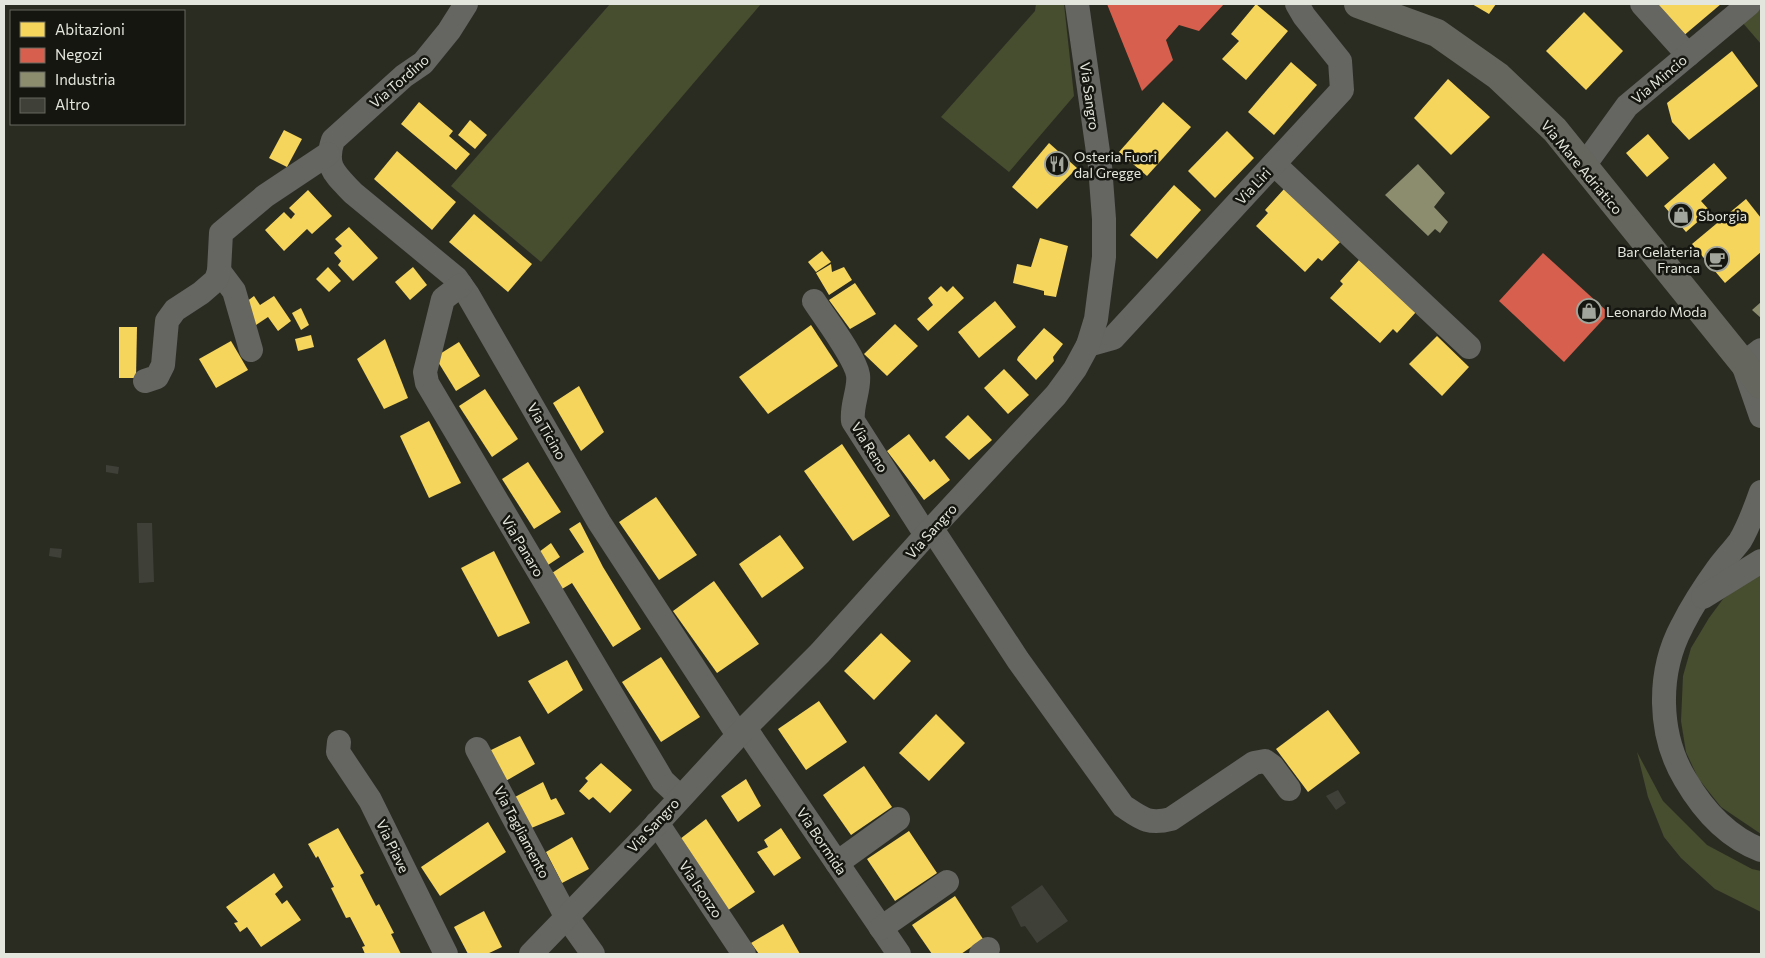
<svg xmlns="http://www.w3.org/2000/svg" width="1765" height="958" font-family="Commissioner,sans-serif">
  <rect width="100%" height="100%" fill="#2a2c22"/>
  <!-- green -->
  <g fill="#474d2f">
    <polygon points="610,4 761,4 541,262 451,186"/>
    <polygon points="1036,4 1064,4 1074,96 1009,172 941,117 1035,11"/>
    <polygon points="1761,7 1761,44 1742,22"/>
    <polygon points="1761,571 1761,834 1721,807 1698,778 1686,752 1681,721 1683,676 1691,648 1709,618 1723,599"/>
    <polygon points="1637,752 1663,801 1707,845 1752,869 1761,871 1761,912 1715,889 1681,858 1664,837 1648,797"/>
  </g>
  <!-- homes -->
  <g fill="#f6d55c">
    <polygon points="1256,4 1288,31 1246,80 1222,59 1239,41 1231,34"/>
    <polygon points="1472,4 1496,4 1489,14"/>
    <polygon points="1655,4 1721,4 1682,37"/>
    <polygon points="1584,12 1623,51 1586,90 1546,51"/>
    <polygon points="1732,51 1758,86 1689,140 1672,122 1667,103"/>
    <polygon points="1291,62 1317,85 1274,135 1248,112"/>
    <polygon points="1448,79 1490,117 1451,155 1414,118"/>
    <polygon points="419,102 453,131 449,136 470,154 456,170 401,124"/>
    <polygon points="1163,102 1191,127 1147,176 1119,152"/>
    <polygon points="470,120 487,135 475,149 458,135"/>
    <polygon points="284,130 302,139 287,167 269,158"/>
    <polygon points="1227,131 1254,158 1215,198 1188,171"/>
    <polygon points="1648,134 1669,158 1647,177 1626,153"/>
    <polygon points="1049,143 1077,168 1037,209 1012,187"/>
    <polygon points="397,151 456,202 432,230 374,179"/>
    <polygon points="1714,163 1727,178 1701,201 1710,211 1686,232 1664,206"/>
    <polygon points="1174,185 1201,210 1157,259 1130,235"/>
    <polygon points="1284,189 1341,241 1322,261 1318,258 1305,272 1256,226 1268,213 1265,210"/>
    <polygon points="308,190 332,216 312,234 307,229 284,251 265,230 284,212 291,219 295,214 289,208"/>
    <polygon points="1746,199 1761,218 1761,252 1725,283 1692,244"/>
    <polygon points="474,214 532,264 508,292 449,242"/>
    <polygon points="349,227 378,258 353,281 338,265 341,261 334,253 342,246 335,239"/>
    <polygon points="1040,238 1068,246 1056,297 1044,295 1044,291 1013,283 1017,264 1031,267"/>
    <polygon points="822,251 831,262 816,272 808,262"/>
    <polygon points="1359,260 1416,312 1397,333 1393,329 1380,343 1330,298 1343,284 1340,281"/>
    <polygon points="831,264 832,272 844,267 852,280 829,295 816,273"/>
    <polygon points="328,267 341,281 329,292 316,279"/>
    <polygon points="413,267 427,285 410,300 395,282"/>
    <polygon points="855,283 876,314 850,329 829,300"/>
    <polygon points="941,286 947,292 953,286 964,298 928,331 917,319 933,305 928,298"/>
    <polygon points="254,296 260,305 274,296 291,321 278,331 268,317 256,325 242,305"/>
    <polygon points="995,301 1016,327 979,358 958,332"/>
    <polygon points="301,308 309,325 301,330 292,313"/>
    <polygon points="895,324 918,346 887,376 864,354"/>
    <polygon points="811,325 838,366 768,414 739,377"/>
    <polygon points="119,327 137,327 136,378 119,378"/>
    <polygon points="1044,328 1063,344 1053,357 1054,361 1036,380 1017,360 1018,357"/>
    <polygon points="311,335 314,347 298,351 295,339"/>
    <polygon points="1437,336 1469,367 1442,396 1409,364"/>
    <polygon points="385,339 408,398 384,409 357,359"/>
    <polygon points="231,341 248,370 216,388 199,359"/>
    <polygon points="459,342 480,376 456,391 435,357"/>
    <polygon points="1004,369 1029,395 1008,414 984,388"/>
    <polygon points="579,386 604,432 581,451 553,403"/>
    <polygon points="485,389 518,439 492,457 459,406"/>
    <polygon points="968,415 992,440 969,460 945,437"/>
    <polygon points="429,421 461,483 429,498 400,436"/>
    <polygon points="909,434 930,462 934,459 950,480 924,500 887,451"/>
    <polygon points="842,444 890,516 853,541 804,471"/>
    <polygon points="528,462 561,512 534,529 502,479"/>
    <polygon points="656,497 697,555 659,580 619,522"/>
    <polygon points="580,522 603,567 641,629 613,647 572,583 562,589 552,573 584,552 569,529"/>
    <polygon points="780,535 804,568 762,598 739,564"/>
    <polygon points="551,543 560,557 548,565 539,552"/>
    <polygon points="494,551 530,623 498,637 461,568"/>
    <polygon points="714,581 759,644 717,673 673,611"/>
    <polygon points="881,633 911,661 874,700 844,671"/>
    <polygon points="661,657 700,717 661,742 622,682"/>
    <polygon points="567,660 583,690 548,714 528,681"/>
    <polygon points="819,701 847,742 806,770 778,729"/>
    <polygon points="1328,710 1360,753 1308,792 1276,749"/>
    <polygon points="936,714 965,743 929,781 899,753"/>
    <polygon points="520,736 535,764 504,782 487,752"/>
    <polygon points="601,763 632,790 610,813 593,797 589,800 579,791 588,781 585,778"/>
    <polygon points="864,766 892,807 851,835 823,795"/>
    <polygon points="746,779 761,806 738,822 721,796"/>
    <polygon points="543,782 551,800 556,798 565,814 529,829 515,797"/>
    <polygon points="706,819 755,892 727,911 680,839"/>
    <polygon points="488,822 506,852 440,896 421,867"/>
    <polygon points="338,828 364,873 360,875 376,906 379,904 394,933 391,934 401,954 365,954 362,947 365,946 350,917 346,918 331,888 334,887 318,856 316,858 308,844"/>
    <polygon points="781,828 801,858 774,876 757,852 768,847 764,840"/>
    <polygon points="909,831 937,873 895,901 867,859"/>
    <polygon points="572,837 589,869 562,883 546,852"/>
    <polygon points="274,873 283,887 275,894 282,904 287,900 301,920 261,947 247,927 240,932 234,923 238,922 226,907"/>
    <polygon points="955,896 983,939 961,954 932,954 912,925"/>
    <polygon points="484,911 502,947 487,954 468,954 454,927"/>
    <polygon points="783,924 800,954 759,954 751,943"/>
  </g>
  <!-- shops -->
  <g fill="#d6604d">
    <polygon points="1107,4 1224,4 1199,31 1179,25 1166,40 1173,60 1142,91"/>
    <polygon points="1543,253 1609,313 1564,362 1499,301"/>
  </g>
  <!-- industry -->
  <g fill="#8c8c6e">
    <polygon points="1418,164 1445,193 1434,207 1448,222 1440,233 1435,229 1428,236 1385,195"/>
    <polygon points="1761,302 1761,318 1752,310"/>
  </g>
  <!-- building -->
  <g fill="#3f4139">
    <polygon points="106,465 119,467 118,474 106,472"/>
    <polygon points="137,523 152,523 154,582 139,583"/>
    <polygon points="50,548 62,549 61,558 49,556"/>
    <polygon points="1338,790 1346,803 1336,810 1326,796"/>
    <polygon points="1042,885 1068,921 1037,943 1025,926 1021,927 1011,907"/>
  </g>
  <g fill="none" stroke-linecap="round" stroke-linejoin="round">
    <!-- minor -->
    <g stroke="#656561" stroke-width="24">
      <path d="M466,4L449,31L423,63L404,76L333,140C324,167 335,174 353,193L456,278L468,295L599,522L738,735"/>
      <polyline points="1642,4 1688,55"/>
      <polyline points="1274,164 1469,347"/>
      <polyline points="1583,167 1627,106 1749,4"/>
      <polyline points="219,271 234,291 251,350"/>
      <polyline points="461,285 443,299 425,372 427,383 663,781 680,797"/>
      <path d="M814,301C825,318 855,357 858,375C860,389 851,405 853,421L926,535"/>
      <polyline points="1088,345 1113,338 1342,90 1340,61 1304,16 1297,4"/>
      <polyline points="1761,350 1743,364 1761,416"/>
      <polyline points="145,381 157,377 163,365 167,321 175,310 201,293 216,280 219,271 221,233 265,196 328,154"/>
      <path d="M1761,492C1755,509 1749,526 1740,541C1733,550 1725,559 1718,568C1705,586 1692,606 1682,626C1657,673 1658,734 1685,779C1703,810 1727,837 1761,850"/>
      <path d="M932,529L1018,660L1123,806C1141,818 1148,825 1171,819L1254,763L1265,761L1272,766L1289,789"/>
      <polyline points="1703,597 1761,561"/>
      <polyline points="745,728 899,954"/>
      <polyline points="339,742 338,752 370,800 446,954"/>
      <polyline points="477,749 566,916 593,954"/>
      <polyline points="657,823 744,954"/>
      <polyline points="837,863 898,819"/>
      <polyline points="881,928 947,882"/>
      <polyline points="531,954 651,830 745,728 820,653 926,535 1056,395 1075,369 1088,345 1096,319 1104,257 1104,219 1100,166 1077,4"/>
      <polyline points="981,954 988,949"/>
    </g>
    <!-- major -->
    <polyline stroke="#65665e" stroke-width="28" points="1358,4 1437,33 1498,76 1555,130 1761,385"/>
  </g>
  <!-- icons -->
  <defs>
    <symbol id="restaurant-ring" viewBox="-11 -11 22 22"><circle r="9.5" fill="#15160f" stroke="#a2a59b" stroke-width="1.5"/><path d="M-5-6h1v4h1v-4h1v4h1v-4h1v5L-1.5 .5V6h-2V.5L-5-1ZM5-6V6H3V1.5H1.5Q1.5-4 5-6Z" fill="#a2a59b"/></symbol>
    <symbol id="shop-ring" viewBox="-11 -11 22 22"><circle r="9.5" fill="#15160f" stroke="#a2a59b" stroke-width="1.5"/><path d="M-5-2.5h2.3a2.7 3.5 0 0 1 5.4 0H5L5.5 6h-11ZM-1.5-2.5h3a1.5 2.3 0 0 0-3 0Z" fill="#a2a59b"/></symbol>
    <symbol id="cafe-ring" viewBox="-11 -11 22 22"><circle r="9.5" fill="#15160f" stroke="#a2a59b" stroke-width="1.5"/><path d="M-5.5-4.5H6V0H3Q3 3.5 0 3.5H-2.5Q-5.5 3.5-5.5 0ZM3-3.2v2h1.7v-2ZM-6 4.5H4V6H-6Z" fill="#a2a59b"/></symbol>
  </defs>
  <g fill-rule="evenodd">
    <use href="#restaurant-ring" x="1043" y="150" width="28" height="28"/>
    <use href="#shop-ring" x="1667" y="201" width="28" height="28"/>
    <use href="#cafe-ring" x="1703" y="245" width="28" height="28"/>
    <use href="#shop-ring" x="1575" y="297" width="28" height="28"/>
  </g>
  <g text-anchor="middle" dominant-baseline="central" stroke-width="5" stroke-linejoin="round" paint-order="stroke">
    <!-- street labels -->
    <g font-size="14" fill="#e3e6dc" stroke="#15160f">
      <text transform="translate(1659 79) rotate(-40)">Via Mincio</text>
      <text transform="translate(399 81) rotate(-41)">Via Tordino</text>
      <text transform="translate(1090 96) rotate(82)">Via Sangro</text>
      <text transform="translate(1582 167) rotate(50)">Via Mare Adriatico</text>
      <text transform="translate(1253 186) rotate(-47)">Via Liri</text>
      <text transform="translate(547 431) rotate(60)">Via Ticino</text>
      <text transform="translate(870 447) rotate(58)">Via Reno</text>
      <text transform="translate(931 531) rotate(-48)">Via Sangro</text>
      <text transform="translate(523 546) rotate(59)">Via Panaro</text>
      <text transform="translate(653 825) rotate(-47)">Via Sangro</text>
      <text transform="translate(522 832) rotate(62)">Via Tagliamento</text>
      <text transform="translate(822 841) rotate(56)">Via Bormida</text>
      <text transform="translate(393 846) rotate(64)">Via Piave</text>
      <text transform="translate(701 889) rotate(56)">Via Isonzo</text>
    </g>
    <!-- poi labels -->
    <g font-size="14" fill="#e3e6dc" stroke="#15160f" text-anchor="start">
      <text x="1074" y="156">Osteria Fuori<tspan x="1074" dy="16">dal Gregge</tspan></text>
      <text x="1698" y="215">Sborgia</text>
      <text x="1700" y="251" text-anchor="end">Bar Gelateria<tspan x="1700" dy="16">Franca</tspan></text>
      <text x="1606" y="311">Leonardo Moda</text>
    </g>
  </g>
  <!-- border -->
  <rect width="1765" height="958" fill="none" stroke="#e3e6dc" stroke-width="10"/>
  <!-- legend -->
  <rect x="10" y="10" width="175" height="115" fill="#15160f" stroke="#676961"/>
  <rect x="20" y="22" width="25" height="15" fill="#f6d55c" stroke="#676961"/>
  <text x="55" y="35" font-size="15" fill="#e3e6dc">Abitazioni</text>
  <rect x="20" y="48" width="25" height="15" fill="#d6604d" stroke="#676961"/>
  <text x="55" y="60" font-size="15" fill="#e3e6dc">Negozi</text>
  <rect x="20" y="72" width="25" height="15" fill="#8c8c6e" stroke="#676961"/>
  <text x="55" y="85" font-size="15" fill="#e3e6dc">Industria</text>
  <rect x="20" y="98" width="25" height="15" fill="#3f4139" stroke="#676961"/>
  <text x="55" y="110" font-size="15" fill="#e3e6dc">Altro</text>
</svg>
